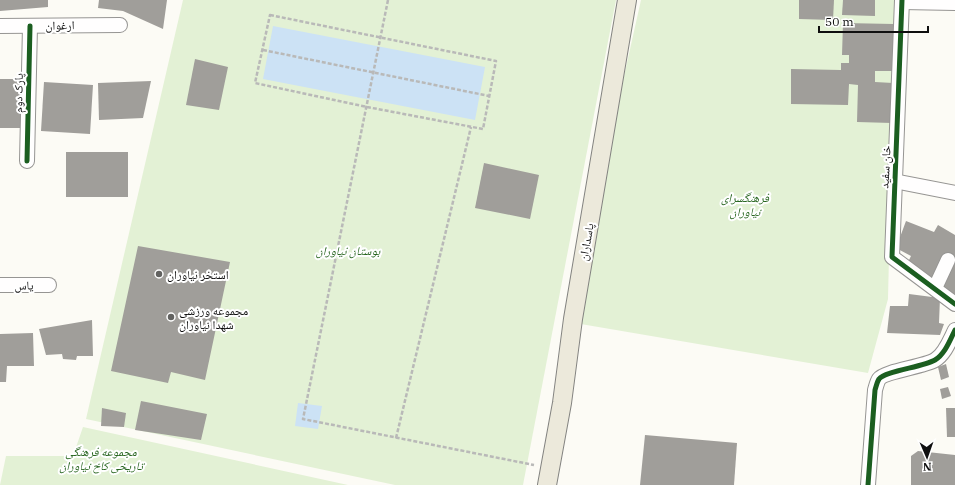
<svg xmlns="http://www.w3.org/2000/svg" width="955" height="485" font-family="'IBM Plex Serif','Noto Naskh Arabic',serif">
  <rect width="100%" height="100%" fill="#fcfbf5"/>
  <!-- green -->
  <g fill="#e3f1d5">
    <polygon points="183,0 616,0 523,485 395,485 86,419"/>
    <polygon points="641,0 895,0 888,299 868,373 569,322"/>
    <polygon points="83,427 348,485 0,485 6,456 73,456"/>
  </g>
  <!-- water -->
  <g fill="#cce2f5">
    <polygon points="273,26 485,67 475,120 263,79"/>
    <polygon points="298,403 322,406 318,429 295,426"/>
  </g>
  <!-- building -->
  <g fill="#a09e9a">
    <polygon points="0,0 48,0 48,7 0,11"/>
    <polygon points="99,0 167,0 163,29 123,11 98,8"/>
    <polygon points="799,0 834,0 833,20 799,19"/>
    <polygon points="843,0 875,0 875,16 842,15"/>
    <polygon points="843,23 894,24 893,71 875,71 875,82 893,83 892,123 857,122 858,85 849,84 848,105 791,104 791,69 841,70 841,63 849,63 849,55 842,55"/>
    <polygon points="195,59 228,67 219,110 186,105"/>
    <rect x="0" y="79" width="22" height="49"/>
    <polygon points="151,81 143,118 99,120 98,83"/>
    <polygon points="44,82 93,85 90,134 41,131"/>
    <rect x="66" y="152" width="62" height="45"/>
    <polygon points="484,163 539,175 530,219 475,208"/>
    <polygon points="906,221 934,232 938,225 955,235 955,295 938,285 933,279 908,262 911,256 896,248"/>
    <polygon points="138,246 230,262 205,380 171,372 168,383 111,371"/>
    <polygon points="909,294 940,298 939,323 944,324 940,335 887,333 890,306 908,306"/>
    <polygon points="92,320 93,356 77,356 76,360 63,359 62,354 46,355 39,329"/>
    <polygon points="33,333 34,366 7,366 6,382 0,382 0,334"/>
    <polygon points="946,364 949,377 941,380 938,367"/>
    <polygon points="948,387 951,396 942,399 940,389"/>
    <polygon points="141,401 207,414 201,440 135,430"/>
    <polygon points="102,408 126,413 124,427 101,426"/>
    <polygon points="946,408 955,408 955,437 947,437"/>
    <polygon points="645,435 737,443 734,485 640,485"/>
    <polygon points="918,451 955,455 955,485 911,485 911,456"/>
  </g>
  <g fill="none" stroke-linecap="round" stroke-linejoin="round">
    <defs>
      <g id="minor">
        <polyline points="902,0 892,257 955,304"/>
        <polyline points="902,2 955,3"/>
        <polyline points="0,26 120,25"/>
        <polyline points="27,161 30,26"/>
        <polyline points="894,181 955,193"/>
        <polyline points="0,285 49,285"/>
        <polyline points="935,288 948,260"/>
        <path d="M868,485L875,390C876,387 877,382 879,379C885,371 923,367 935,360C945,354 950,340 955,330"/>
      </g>
      <polyline id="major" points="547,485 562,403 573,319 627,0"/>
    </defs>
    <!-- minor casing -->
    <use href="#minor" stroke="#969593" stroke-width="16"/>
    <!-- major casing -->
    <use href="#major" stroke="#838380" stroke-width="20"/>
    <!-- path -->
    <g stroke="#b9b9b8" stroke-width="2.5" stroke-dasharray="4 2" stroke-linecap="butt">
      <polyline points="388,0 303,419 534,465"/>
      <polygon points="270,15 496,61 483,129 367,107 255,83"/>
      <polyline points="263,50 489,96"/>
      <polyline points="396,438 471,127"/>
    </g>
    <!-- minor -->
    <use href="#minor" stroke="#fffefe" stroke-width="14"/>
    <!-- major -->
    <use href="#major" stroke="#ece9db" stroke-width="18"/>
    <defs>
      <g id="cycleway">
        <polyline points="902,0 892,257 955,304"/>
        <polyline points="27,161 30,26"/>
        <path d="M868,485L875,390C876,387 877,382 879,379C885,371 923,367 935,360C945,354 950,340 955,330"/>
      </g>
    </defs>
    <!-- cycleway casing -->
    <use href="#cycleway" stroke="#fff" stroke-width="8"/>
    <!-- cycleway -->
    <use href="#cycleway" stroke="#1b5e20" stroke-width="5"/>
  </g>
  <!-- markers -->
  <g fill="#626260" stroke="#fff" stroke-width="1.5">
    <circle cx="159" cy="274" r="4"/>
    <circle cx="171" cy="317" r="4"/>
  </g>
  <g text-anchor="middle" dominant-baseline="central" stroke-width="4" stroke-linejoin="round" paint-order="stroke">
    <!-- street labels -->
    <g font-size="12" fill="#0f0f0f" stroke="#fff">
      <text transform="translate(60 25) rotate(-1)">ارغوان</text>
      <text transform="translate(18 93) rotate(-89)">پارک دوم</text>
      <text transform="translate(885 167) rotate(-87)">خان سفید</text>
      <text transform="translate(586 242) rotate(-80)">پاسداران</text>
      <text transform="translate(24 285) rotate(-1)">یاس</text>
    </g>
    <!-- park labels -->
    <g font-size="12" font-style="italic" fill="#286620" stroke="#fff">
      <text x="745" y="197">فرهنگسرای<tspan x="745" dy="14">نیاوران</tspan></text>
      <text x="348" y="250">بوستان نیاوران</text>
      <text x="101" y="451">مجموعه فرهنگی<tspan x="101" dy="14">تاریخی کاخ نیاوران</tspan></text>
    </g>
    <!-- poi labels -->
    <g font-size="12" fill="#0f0f0f" stroke="#fff" text-anchor="start">
      <text x="167" y="274">استخر نیاوران</text>
      <text x="179" y="310">مجموعه ورزشی<tspan x="179" dy="14">شهدا نیاوران</tspan></text>
    </g>
  </g>
  <!-- north arrow -->
  <g transform="translate(927 457) rotate(178)" stroke="#ffffff" stroke-width="3" paint-order="stroke">
  <path d="M0-3L7 15L0 10L-7 15Z" fill="#0f0f0f"/>
  <text y="-6" font-size="11" font-weight="bold" text-anchor="middle" fill="#0f0f0f">N</text>
  </g>
  <!-- scale -->
  <path d="M819 26v6h109v-6" fill="none" stroke="#0f0f0f" stroke-width="2"/>
  <text x="825" y="26" font-size="12" fill="#0f0f0f" stroke="#ffffff" stroke-width="3" paint-order="stroke">50 m</text>
</svg>
